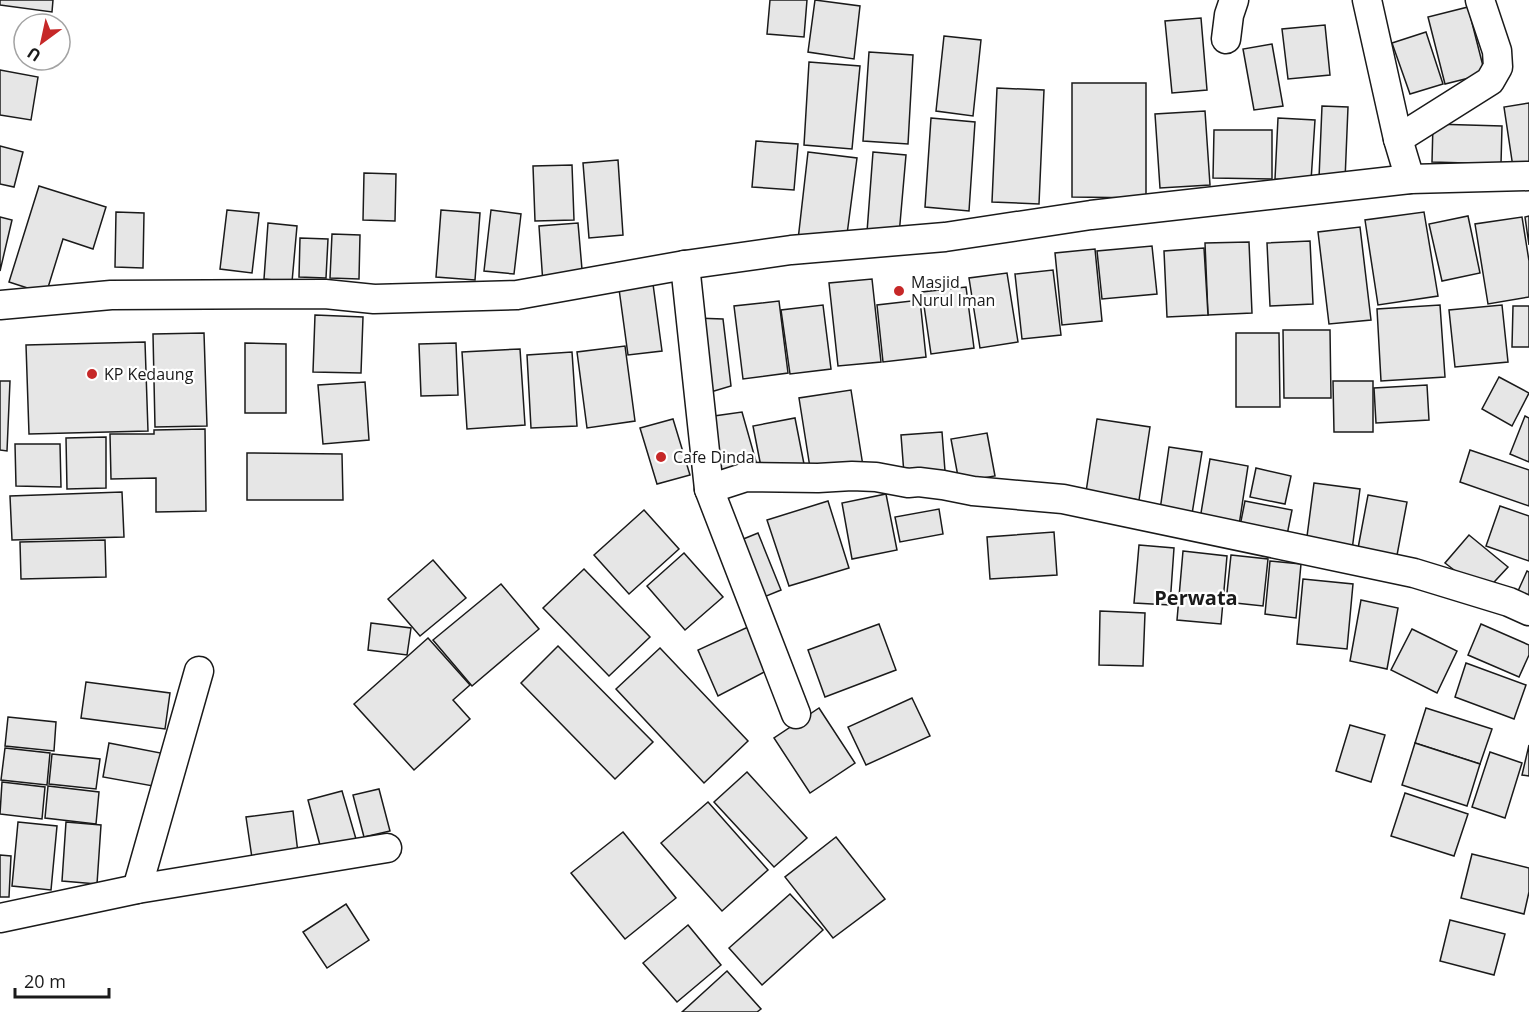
<svg xmlns="http://www.w3.org/2000/svg" width="1529" height="1012" font-family="'Open Sans',sans-serif">
  <rect width="100%" height="100%" fill="#fff"/>
  <!-- building -->
  <g fill="#e6e6e6" stroke="#1a1a1a" stroke-width="1.5">
    <polygon points="0,0 53,0 52,12 0,5"/>
    <polygon points="770,0 807,0 804,37 767,34"/>
    <polygon points="815,0 860,6 854,59 808,52"/>
    <polygon points="1468,7 1485,74 1445,84 1428,17"/>
    <polygon points="1201,18 1207,90 1172,93 1165,21"/>
    <polygon points="1325,25 1330,75 1288,79 1282,29"/>
    <polygon points="1426,32 1443,84 1410,94 1392,43"/>
    <polygon points="944,36 981,40 973,116 936,111"/>
    <polygon points="1272,44 1283,106 1254,110 1243,49"/>
    <polygon points="869,52 913,55 908,144 863,141"/>
    <polygon points="809,62 860,66 852,149 804,145"/>
    <polygon points="0,70 38,77 31,120 0,115"/>
    <polygon points="1072,83 1146,83 1146,198 1072,197"/>
    <polygon points="997,88 1044,90 1039,204 992,202"/>
    <polygon points="1529,103 1529,172 1514,174 1504,107"/>
    <polygon points="1322,106 1348,107 1345,180 1319,178"/>
    <polygon points="1205,111 1210,185 1160,188 1155,114"/>
    <polygon points="931,118 975,122 969,211 925,207"/>
    <polygon points="1278,118 1315,120 1311,181 1275,179"/>
    <polygon points="1433,124 1502,126 1501,164 1432,162"/>
    <polygon points="1214,130 1272,130 1272,179 1213,178"/>
    <polygon points="756,141 798,144 794,190 752,187"/>
    <polygon points="0,146 23,152 14,187 0,184"/>
    <polygon points="808,152 857,158 846,242 798,240"/>
    <polygon points="873,152 906,155 899,235 867,232"/>
    <polygon points="618,160 623,235 589,238 583,163"/>
    <polygon points="572,165 574,220 535,221 533,166"/>
    <polygon points="364,173 396,174 395,221 363,220"/>
    <polygon points="39,186 106,207 93,249 63,239 46,294 9,282"/>
    <polygon points="227,210 259,213 252,273 220,269"/>
    <polygon points="441,210 480,213 475,280 436,277"/>
    <polygon points="491,210 521,214 514,274 484,271"/>
    <polygon points="116,212 144,213 143,268 115,267"/>
    <polygon points="1424,212 1438,296 1378,305 1365,220"/>
    <polygon points="1468,216 1480,273 1442,281 1429,224"/>
    <polygon points="1529,216 1529,245 1525,217"/>
    <polygon points="0,217 12,220 0,271"/>
    <polygon points="1522,217 1529,261 1529,297 1488,304 1475,224"/>
    <polygon points="268,223 297,226 292,282 264,279"/>
    <polygon points="578,223 583,281 543,284 539,226"/>
    <polygon points="1360,227 1371,320 1329,324 1318,232"/>
    <polygon points="332,234 360,235 359,279 330,278"/>
    <polygon points="300,238 328,239 326,278 299,277"/>
    <polygon points="1310,241 1313,304 1270,306 1267,243"/>
    <polygon points="1249,242 1252,313 1208,315 1205,243"/>
    <polygon points="1152,246 1157,294 1102,299 1097,251"/>
    <polygon points="1204,248 1208,315 1167,317 1164,251"/>
    <polygon points="1095,249 1102,321 1062,325 1055,253"/>
    <polygon points="1053,270 1061,335 1022,339 1015,274"/>
    <polygon points="1007,273 1018,342 980,348 969,278"/>
    <polygon points="872,279 881,362 838,366 829,283"/>
    <polygon points="653,284 662,351 628,355 619,289"/>
    <polygon points="966,287 974,348 931,354 922,292"/>
    <polygon points="920,300 926,357 883,362 877,305"/>
    <polygon points="779,301 788,373 743,379 734,306"/>
    <polygon points="823,305 831,369 790,374 781,310"/>
    <polygon points="1440,305 1445,377 1381,381 1377,309"/>
    <polygon points="1502,305 1508,362 1455,367 1449,310"/>
    <polygon points="1513,306 1529,306 1529,347 1512,347"/>
    <polygon points="315,315 363,317 361,373 313,372"/>
    <polygon points="695,318 723,319 731,386 704,394"/>
    <polygon points="1283,330 1330,330 1331,398 1284,398"/>
    <polygon points="204,333 207,426 155,427 153,334"/>
    <polygon points="1236,333 1279,333 1280,407 1236,407"/>
    <polygon points="145,342 148,431 29,434 26,345"/>
    <polygon points="245,343 286,344 286,413 245,413"/>
    <polygon points="456,343 458,395 421,396 419,344"/>
    <polygon points="625,346 635,421 587,428 577,352"/>
    <polygon points="520,349 525,425 467,429 462,352"/>
    <polygon points="572,352 577,426 531,428 527,355"/>
    <polygon points="1499,377 1529,393 1512,426 1482,409"/>
    <polygon points="0,381 10,381 7,451 0,450"/>
    <polygon points="1333,381 1373,381 1373,432 1334,432"/>
    <polygon points="365,382 369,440 323,444 318,385"/>
    <polygon points="1427,385 1429,420 1376,423 1374,388"/>
    <polygon points="851,390 863,466 811,474 799,398"/>
    <polygon points="742,412 759,472 714,478 707,417"/>
    <polygon points="1525,416 1529,418 1529,462 1510,454"/>
    <polygon points="795,418 804,464 762,472 753,426"/>
    <polygon points="673,419 690,475 657,484 640,428"/>
    <polygon points="1097,419 1150,427 1139,500 1086,492"/>
    <polygon points="205,429 206,511 156,512 156,478 111,479 110,434 154,434 154,430"/>
    <polygon points="942,432 945,471 904,474 901,435"/>
    <polygon points="987,433 995,476 959,482 951,439"/>
    <polygon points="106,437 106,488 67,489 66,438"/>
    <polygon points="15,444 60,444 61,487 16,486"/>
    <polygon points="1169,447 1202,452 1192,514 1160,510"/>
    <polygon points="1470,450 1529,470 1529,506 1460,482"/>
    <polygon points="247,453 342,454 343,500 247,500"/>
    <polygon points="1210,459 1248,466 1238,532 1199,525"/>
    <polygon points="1256,468 1291,476 1285,504 1250,497"/>
    <polygon points="1314,483 1360,489 1352,550 1306,544"/>
    <polygon points="122,492 124,537 12,540 10,496"/>
    <polygon points="886,494 897,550 852,559 842,503"/>
    <polygon points="1368,495 1407,502 1395,566 1356,559"/>
    <polygon points="828,501 849,568 789,586 767,520"/>
    <polygon points="1245,501 1292,510 1285,545 1238,536"/>
    <polygon points="1500,506 1529,516 1529,561 1486,546"/>
    <polygon points="939,509 943,534 900,542 895,517"/>
    <polygon points="644,510 679,549 629,594 594,555"/>
    <polygon points="1054,532 1057,575 990,579 987,537"/>
    <polygon points="758,533 781,590 759,599 736,542"/>
    <polygon points="1469,535 1508,567 1484,593 1445,563"/>
    <polygon points="105,540 106,577 21,579 20,542"/>
    <polygon points="1139,545 1174,548 1170,605 1134,603"/>
    <polygon points="1183,551 1227,556 1221,624 1177,620"/>
    <polygon points="684,553 723,597 685,630 647,586"/>
    <polygon points="1231,555 1268,559 1263,606 1226,602"/>
    <polygon points="433,560 466,598 420,636 388,599"/>
    <polygon points="1270,561 1301,564 1296,618 1265,614"/>
    <polygon points="584,569 650,637 609,676 543,608"/>
    <polygon points="1527,571 1529,572 1529,609 1513,602"/>
    <polygon points="1303,579 1353,584 1347,649 1297,644"/>
    <polygon points="501,584 539,629 472,686 433,640"/>
    <polygon points="1361,600 1398,608 1387,669 1350,661"/>
    <polygon points="1100,611 1145,613 1143,666 1099,665"/>
    <polygon points="371,623 411,628 407,655 368,650"/>
    <polygon points="879,624 896,670 825,697 808,650"/>
    <polygon points="1481,624 1529,645 1529,655 1519,677 1468,655"/>
    <polygon points="748,627 766,671 718,696 698,650"/>
    <polygon points="1412,629 1457,651 1437,693 1391,670"/>
    <polygon points="428,638 470,685 453,700 470,719 414,770 354,704"/>
    <polygon points="558,646 653,742 615,779 521,683"/>
    <polygon points="660,648 748,741 704,783 616,689"/>
    <polygon points="1466,663 1526,685 1514,719 1455,697"/>
    <polygon points="86,682 170,693 165,729 81,718"/>
    <polygon points="912,698 930,736 866,765 848,727"/>
    <polygon points="819,708 855,763 810,793 774,738"/>
    <polygon points="1426,708 1492,729 1480,764 1415,743"/>
    <polygon points="8,717 56,722 54,751 5,746"/>
    <polygon points="1350,725 1385,735 1371,782 1336,771"/>
    <polygon points="109,743 171,755 164,788 103,777"/>
    <polygon points="1415,743 1480,764 1467,806 1402,785"/>
    <polygon points="1529,745 1529,776 1522,775"/>
    <polygon points="5,748 50,753 47,785 1,780"/>
    <polygon points="1490,752 1522,763 1505,818 1472,807"/>
    <polygon points="52,754 100,759 96,789 49,784"/>
    <polygon points="747,772 807,838 774,867 714,802"/>
    <polygon points="2,782 45,787 42,819 0,814"/>
    <polygon points="48,786 99,792 96,824 45,818"/>
    <polygon points="379,789 390,831 364,837 353,795"/>
    <polygon points="342,791 356,839 321,849 308,800"/>
    <polygon points="1405,793 1468,814 1454,856 1391,836"/>
    <polygon points="708,802 768,870 722,911 661,843"/>
    <polygon points="293,811 298,853 252,858 246,817"/>
    <polygon points="18,822 57,826 51,890 12,886"/>
    <polygon points="66,822 101,825 97,884 62,881"/>
    <polygon points="623,832 676,898 625,939 571,873"/>
    <polygon points="836,837 885,899 833,938 785,877"/>
    <polygon points="1472,854 1529,868 1529,892 1524,914 1461,898"/>
    <polygon points="0,855 11,856 9,897 0,897"/>
    <polygon points="790,894 823,930 762,985 729,948"/>
    <polygon points="346,904 369,940 327,968 303,932"/>
    <polygon points="1450,920 1505,934 1494,975 1440,961"/>
    <polygon points="688,925 721,965 677,1002 643,963"/>
    <polygon points="727,971 761,1009 757,1012 682,1012"/>
  </g>
  <g fill="none" stroke-linecap="round" stroke-linejoin="round">
    <defs>
      <g id="minor">
        <polyline points="1367,0 1398,139 1410,179"/>
        <polyline points="1226,39 1229,15 1234,0"/>
        <polyline points="1398,139 1490,81 1498,67 1497,51 1480,0"/>
        <polyline points="685,265 709,489 796,714"/>
        <polyline points="0,305 111,295 325,294 374,299 517,295 685,265 791,250 945,237 1091,215 1410,179 1529,176"/>
        <polyline points="709,489 746,477 818,478 852,476 876,477 908,483 919,482 943,485 973,491 1063,499 1414,573 1509,602 1529,611"/>
        <polyline points="137,889 199,671"/>
        <polyline points="0,918 137,889 387,848"/>
      </g>
    </defs>
    <!-- minor casing -->
    <use href="#minor" stroke="#1a1a1a" stroke-width="31"/>
    <!-- minor -->
    <use href="#minor" stroke="#fff" stroke-width="28"/>
  </g>
  <!-- markers -->
  <g fill="#c62828" stroke="#fff" stroke-width="2">
    <circle cx="899" cy="291" r="6"/>
    <circle cx="92" cy="374" r="6"/>
    <circle cx="661" cy="457" r="6"/>
  </g>
  <g text-anchor="middle" dominant-baseline="central" stroke-width="4.5" stroke-linejoin="round" paint-order="stroke">
    <!-- poi labels -->
    <g font-size="16" fill="#1a1a1a" stroke="#fff" text-anchor="start">
      <text x="911" y="282">Masjid<tspan x="911" dy="18">Nurul Iman</tspan></text>
      <text x="104" y="374">KP Kedaung</text>
      <text x="673" y="457">Cafe Dinda</text>
    </g>
    <!-- quarter labels -->
    <g font-size="20" font-weight="bold" fill="#1a1a1a" stroke="#fff">
      <text x="1196" y="597">Perwata</text>
    </g>
  </g>
  <!-- north arrow -->
  <g transform="translate(42 42) rotate(213)"><circle r="28" fill="#ffffff" stroke="#a3a3a3" stroke-width="1.5"/>
  <path d="M0-4.5L10 22L0 15L-10 22Z" fill="#c62828"/>
  <text y="-9" font-size="16" font-weight="bold" text-anchor="middle" fill="#1a1a1a">U</text>
  </g>
  <!-- scale -->
  <path d="M15 988v9h94v-9" fill="none" stroke="#1a1a1a" stroke-width="3"/>
  <text x="24" y="988" font-size="18" fill="#1a1a1a" stroke="#ffffff" stroke-width="4.5" paint-order="stroke">20 m</text>
</svg>
